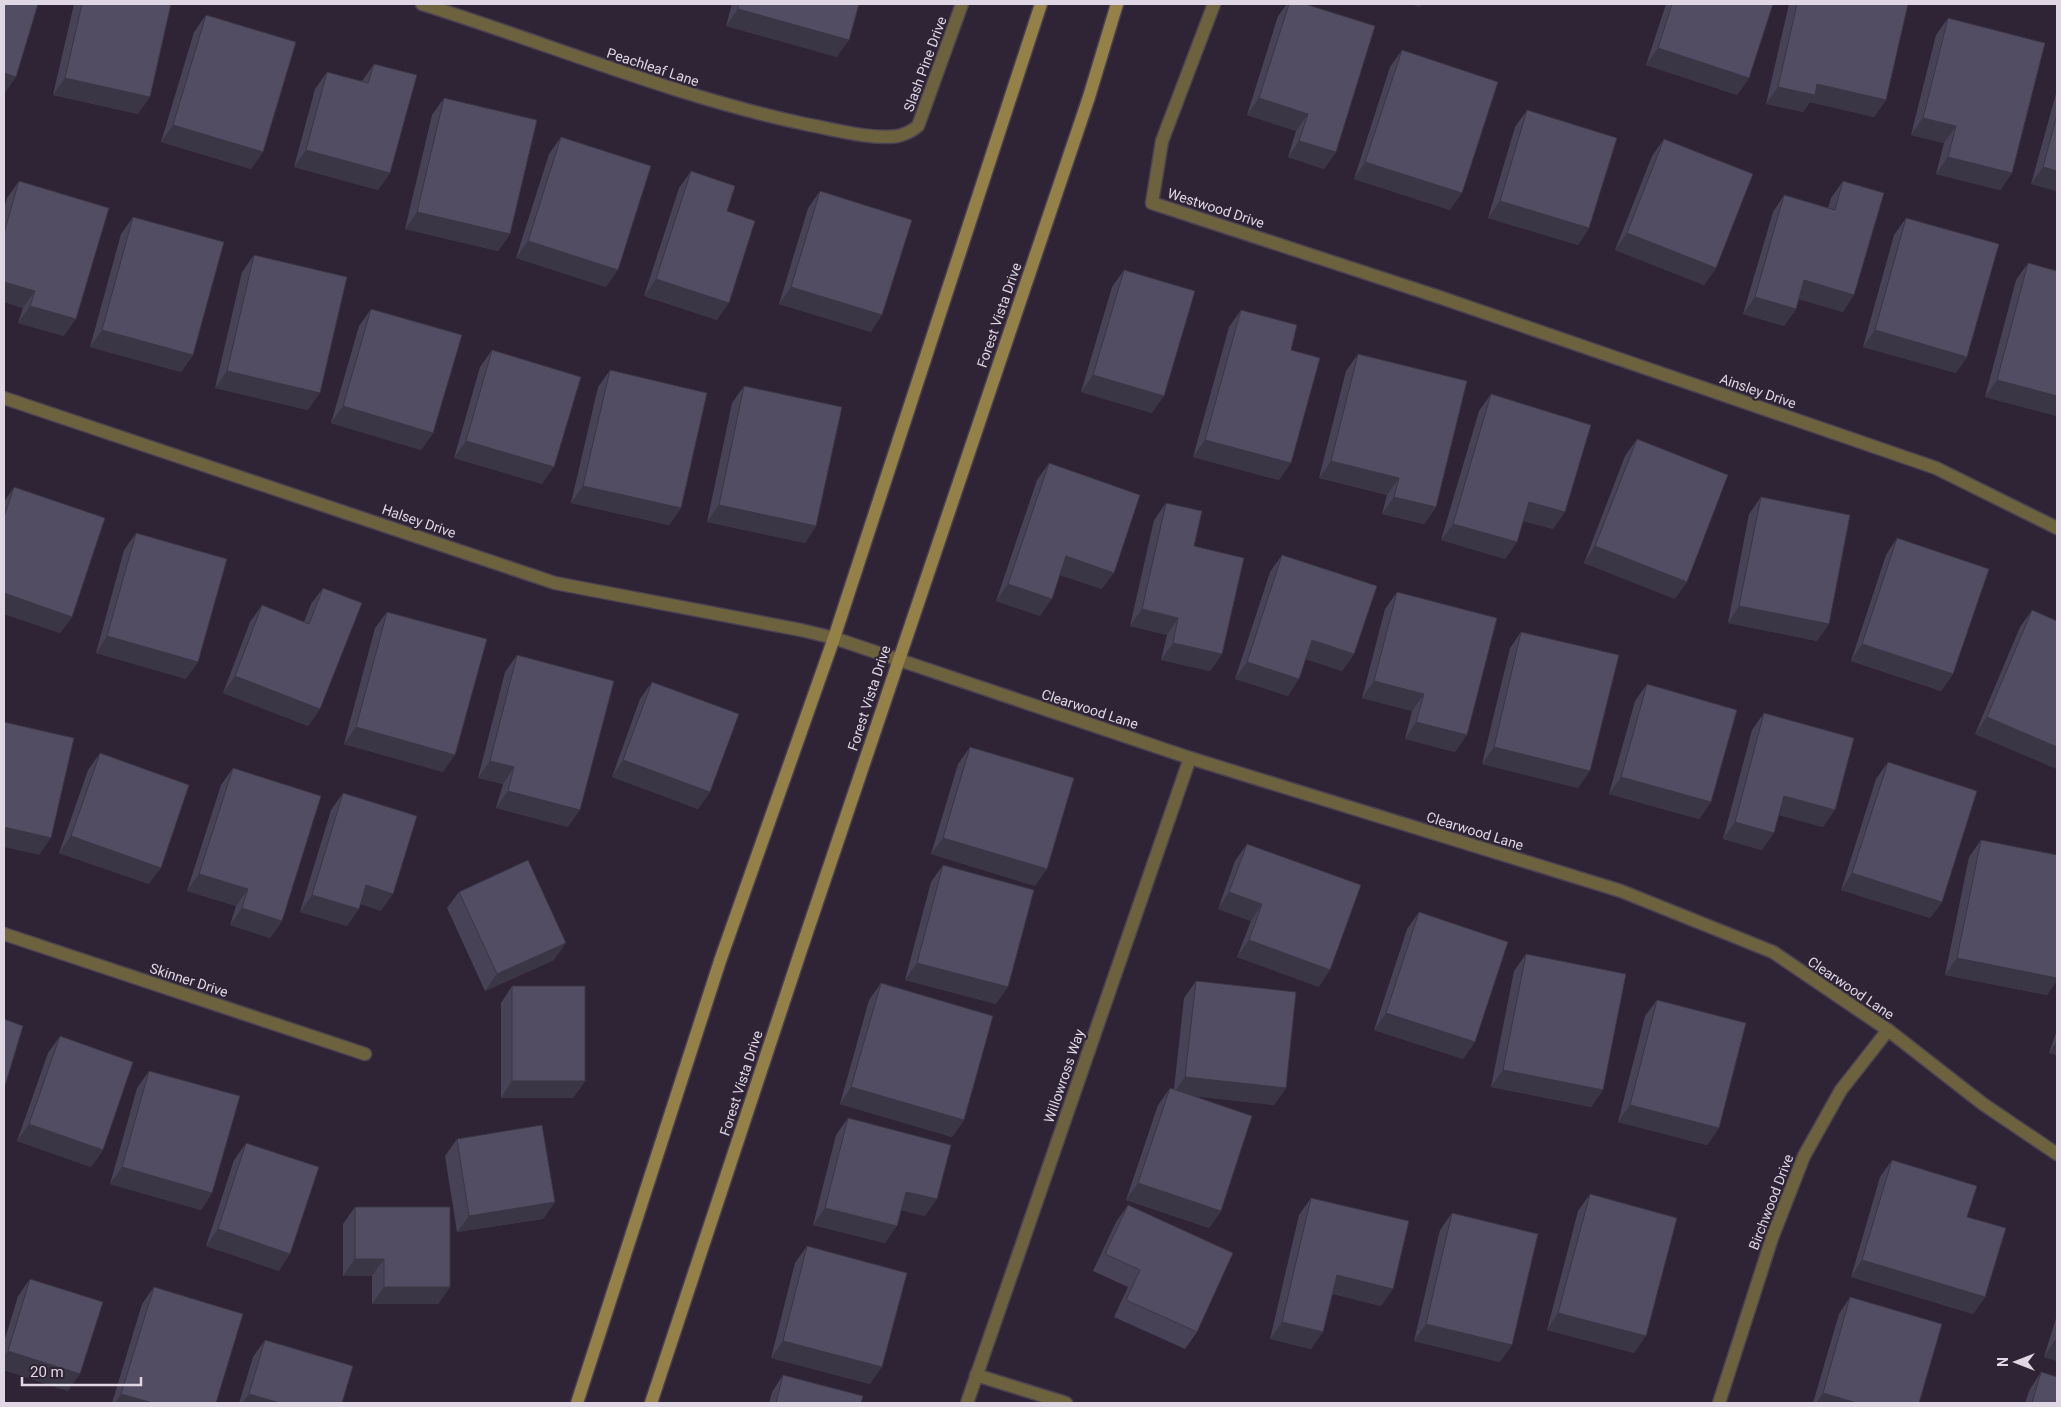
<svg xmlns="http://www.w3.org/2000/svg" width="2061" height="1407" font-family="Roboto,sans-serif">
  <rect width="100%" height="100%" fill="#2f2436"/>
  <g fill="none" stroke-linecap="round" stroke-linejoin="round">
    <defs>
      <g id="street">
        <path d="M422,4C550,44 673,96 805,124C832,129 871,140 898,136C906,134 912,131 918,126L962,4"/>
        <polyline points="1214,4 1162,141 1152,203 1442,298 1936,468 2057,528"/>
        <polyline points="4,398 555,583 801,630 834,638 1190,758 1621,891 1773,952 1888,1030 1983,1104 2057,1154"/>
        <polyline points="4,934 365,1054"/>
        <polyline points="976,1375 1066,1403"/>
        <polyline points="967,1403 1190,758"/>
        <polyline points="1719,1403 1772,1238 1804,1156 1841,1090 1888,1030"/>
      </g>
      <g id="secondary">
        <polyline points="577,1403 720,961 834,638 1041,4"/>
        <polyline points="651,1403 801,950 1089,97 1117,4"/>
      </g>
    </defs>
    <!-- street casing -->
    <use href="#street" stroke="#4b4152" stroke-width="15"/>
    <!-- secondary casing -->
    <use href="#secondary" stroke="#4b4152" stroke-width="15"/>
    <!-- street -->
    <use href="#street" stroke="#6d623e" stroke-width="12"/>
    <!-- secondary -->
    <use href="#secondary" stroke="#948147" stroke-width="12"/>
  </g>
  <!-- wall -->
  <g fill="#474255">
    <polygon points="74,4 171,4 138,114 53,95"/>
    <polygon points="732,4 859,4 837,57 726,26"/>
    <polygon points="1287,4 1305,4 1336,152 1324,169 1288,157 1296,131 1247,115 1278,16"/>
    <polygon points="1666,4 1773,4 1749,78 1737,95 1646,65"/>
    <polygon points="1789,4 1908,4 1886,100 1874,117 1810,102 1803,112 1766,104"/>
    <polygon points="206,15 263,152 251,169 161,142 194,32"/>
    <polygon points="1948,18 2012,173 2000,190 1936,174 1944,143 1911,135 1936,35"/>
    <polygon points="1402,50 1450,210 1354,179 1390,67"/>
    <polygon points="374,64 390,173 378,190 294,167 315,89 327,72 362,81"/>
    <polygon points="2057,90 2057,191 2031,184"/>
    <polygon points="444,98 510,234 498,251 405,229 432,115"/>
    <polygon points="1527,110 1589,228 1578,245 1488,218 1515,127"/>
    <polygon points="561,137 606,287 516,258 549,154"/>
    <polygon points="1664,139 1716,268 1704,285 1615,250 1652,156"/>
    <polygon points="691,171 727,211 717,320 644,296 679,188"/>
    <polygon points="19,181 64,336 18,323 23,308 4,302 4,209 7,198"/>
    <polygon points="1843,181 1843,312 1799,299 1796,309 1784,326 1743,314 1773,212 1784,195 1828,208 1831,198"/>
    <polygon points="820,191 871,332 779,304 808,208"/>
    <polygon points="133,217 193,355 181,372 90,347 121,234"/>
    <polygon points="1906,218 1967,357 1956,373 1863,347 1894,235"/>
    <polygon points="254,255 308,410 215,388 242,272"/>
    <polygon points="2028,263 2057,271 2057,416 1985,397 2016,280"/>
    <polygon points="1124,270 1152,413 1081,392 1112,287"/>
    <polygon points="371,309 433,433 421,450 331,423 359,326"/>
    <polygon points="1241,310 1291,350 1279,480 1193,457 1229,327"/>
    <polygon points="492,350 542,484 454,458 480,367"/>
    <polygon points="1358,354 1436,507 1424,524 1382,514 1387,495 1319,478 1346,371"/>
    <polygon points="610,370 681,508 669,525 571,503 598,387"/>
    <polygon points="744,386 816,526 805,543 707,522 732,403"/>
    <polygon points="1491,394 1565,512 1553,529 1523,521 1517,542 1505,559 1441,540 1479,411"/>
    <polygon points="1637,439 1675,599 1584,563 1625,456"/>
    <polygon points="1049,463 1102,589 1060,575 1040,616 996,601 1037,480"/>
    <polygon points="14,487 72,617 60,633 4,614 4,502"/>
    <polygon points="1761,497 1829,624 1817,641 1728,623 1749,514"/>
    <polygon points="1166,503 1194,546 1222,654 1210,671 1161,660 1167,635 1130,626 1154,520"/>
    <polygon points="136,533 186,679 96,653 124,550"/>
    <polygon points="1897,538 1953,674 1941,691 1851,661 1886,555"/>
    <polygon points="1282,555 1354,654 1342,671 1306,659 1288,696 1235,679 1270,572"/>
    <polygon points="323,588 320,709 308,726 223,693 250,622 262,605 304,622 311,604"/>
    <polygon points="1397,592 1455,752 1405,739 1412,711 1362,698 1385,609"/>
    <polygon points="2032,610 2057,621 2057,769 1975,734 2020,627"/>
    <polygon points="387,612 443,772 344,744 375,628"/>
    <polygon points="1521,632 1578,788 1482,764 1510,648"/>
    <polygon points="517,655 568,827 496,808 503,784 478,778 505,672"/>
    <polygon points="652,682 710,792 698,809 612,777 640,699"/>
    <polygon points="1647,684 1711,802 1699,819 1609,794 1635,701"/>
    <polygon points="1764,713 1823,827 1779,815 1762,850 1723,839 1752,730"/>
    <polygon points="970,747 1035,886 931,854 958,764"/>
    <polygon points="100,753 149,884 59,853 88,770"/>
    <polygon points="1888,762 1942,902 1930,918 1841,890 1876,779"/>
    <polygon points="233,768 282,921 270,938 230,925 236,906 187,891 221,785"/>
    <polygon points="343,793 381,911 361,904 347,926 300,912 331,810"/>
    <polygon points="1981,840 2057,855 2057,980 2047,995 1945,975 1969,857"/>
    <polygon points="1247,844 1319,987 1237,957 1251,921 1218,909 1235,861"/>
    <polygon points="943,865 996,1004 905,980 931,882"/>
    <polygon points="459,892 554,960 485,991 447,908"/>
    <polygon points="1419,912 1475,1042 1463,1059 1374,1030 1407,929"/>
    <polygon points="1526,954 1603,1090 1591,1107 1491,1087 1514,971"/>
    <polygon points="1196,981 1286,1088 1274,1105 1194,1096 1221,1211 1209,1228 1126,1200 1158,1105 1170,1088 1174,1089 1184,998"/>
    <polygon points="881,983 964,1120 952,1137 840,1104 869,1000"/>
    <polygon points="512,986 585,1081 573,1098 501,1098 501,1003"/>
    <polygon points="1657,1000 1719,1128 1707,1145 1618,1122 1645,1016"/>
    <polygon points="2057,1030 2057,1055 2049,1053"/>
    <polygon points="60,1036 103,1150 91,1167 17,1141 48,1053"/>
    <polygon points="149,1071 212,1193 201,1210 110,1184 137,1088"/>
    <polygon points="848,1118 925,1216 901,1210 885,1243 813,1225 836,1135"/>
    <polygon points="457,1139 555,1202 543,1219 457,1232 445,1156"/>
    <polygon points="246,1143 279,1271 206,1246 234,1160"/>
    <polygon points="1892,1160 1967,1217 1985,1297 1973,1314 1851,1277 1880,1177"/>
    <polygon points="1590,1194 1634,1353 1547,1330 1578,1211"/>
    <polygon points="1311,1198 1381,1306 1333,1294 1311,1349 1270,1339 1299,1215"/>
    <polygon points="1128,1205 1197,1332 1185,1349 1114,1317 1128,1287 1093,1271 1116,1222"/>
    <polygon points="355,1207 450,1287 438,1304 372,1304 372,1276 343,1276 343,1224"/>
    <polygon points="1452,1213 1500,1362 1414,1341 1440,1230"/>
    <polygon points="807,1246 870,1384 771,1358 795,1263"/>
    <polygon points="30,1279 68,1391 4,1370 4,1342 18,1296"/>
    <polygon points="154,1287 216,1403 112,1403 142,1304"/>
    <polygon points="1850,1297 1919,1403 1813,1403 1839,1314"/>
    <polygon points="2057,1315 2057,1361 2044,1357"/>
    <polygon points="265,1340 342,1403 239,1403 253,1357"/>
    <polygon points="2041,1372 2057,1403 2025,1403 2030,1389"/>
    <polygon points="783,1375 861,1403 769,1403 772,1392"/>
  </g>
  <!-- shaded-wall -->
  <g fill="#3a3645">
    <polygon points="1408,4 1422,4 1420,7"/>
    <polygon points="738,9 849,40 837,57 726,26"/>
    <polygon points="1658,48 1749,78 1737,95 1646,65"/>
    <polygon points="4,73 16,77 4,94"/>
    <polygon points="65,78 150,97 138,114 53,95"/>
    <polygon points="1817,84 1886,100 1874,117 1810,102 1803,112 1766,104 1778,87"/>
    <polygon points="1259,98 1308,114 1296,131 1247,115"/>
    <polygon points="1923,118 1956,126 1944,143 1911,135"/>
    <polygon points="173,125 263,152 251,169 161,142"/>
    <polygon points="1299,141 1336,152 1324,169 1288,157"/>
    <polygon points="306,150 390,173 378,190 294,167"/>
    <polygon points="1948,157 2012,173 2000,190 1936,174"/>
    <polygon points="1365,162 1462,193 1450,210 1354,179"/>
    <polygon points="2043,167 2057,171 2057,191 2031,184"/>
    <polygon points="1500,201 1589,228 1578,245 1488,218"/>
    <polygon points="417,212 510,234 498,251 405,229"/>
    <polygon points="1627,233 1716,268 1704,285 1615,250"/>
    <polygon points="528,241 618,270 606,287 516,258"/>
    <polygon points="656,279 729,303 717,320 644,296"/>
    <polygon points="1804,280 1854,295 1843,312 1792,297"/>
    <polygon points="4,282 35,291 23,308 4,302"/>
    <polygon points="791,287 882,315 871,332 779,304"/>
    <polygon points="1755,297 1796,309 1784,326 1743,314"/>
    <polygon points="30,306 76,319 64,336 18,323"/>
    <polygon points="102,330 193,355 181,372 90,347"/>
    <polygon points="1875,330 1967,357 1956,373 1863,347"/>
    <polygon points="227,371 320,393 308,410 215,388"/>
    <polygon points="1093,375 1164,396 1152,413 1081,392"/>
    <polygon points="1997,380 2057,396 2057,416 1985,397"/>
    <polygon points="343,406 433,433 421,450 331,423"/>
    <polygon points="1205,440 1291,463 1279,480 1193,457"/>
    <polygon points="466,441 554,467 542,484 454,458"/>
    <polygon points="1331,461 1399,478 1387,495 1319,478"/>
    <polygon points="583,486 681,508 669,525 571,503"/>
    <polygon points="1394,497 1436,507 1424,524 1382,514"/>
    <polygon points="1529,502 1565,512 1553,529 1517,519"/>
    <polygon points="719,505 816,526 805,543 707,522"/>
    <polygon points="1453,524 1517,542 1505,559 1441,540"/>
    <polygon points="1595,546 1687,582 1675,599 1584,563"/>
    <polygon points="1066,556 1114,573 1102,589 1054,573"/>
    <polygon points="1008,584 1052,599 1040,616 996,601"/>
    <polygon points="4,593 72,617 60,633 4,614"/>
    <polygon points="1739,606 1829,624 1817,641 1728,623"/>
    <polygon points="1142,609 1178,618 1167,635 1130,626"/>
    <polygon points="107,636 198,662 186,679 96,653"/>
    <polygon points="1312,640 1354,654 1342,671 1300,657"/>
    <polygon points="1173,643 1222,654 1210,671 1161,660"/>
    <polygon points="1862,644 1953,674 1941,691 1851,661"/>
    <polygon points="1247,662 1299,679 1288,696 1235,679"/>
    <polygon points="235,676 320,709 308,726 223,693"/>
    <polygon points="1374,681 1424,694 1412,711 1362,698"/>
    <polygon points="1987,717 2057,747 2057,769 1975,734"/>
    <polygon points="1416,722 1467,735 1455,752 1405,739"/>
    <polygon points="356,727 455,755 443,772 344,744"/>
    <polygon points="1494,747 1590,771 1578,788 1482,764"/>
    <polygon points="623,760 710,792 698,809 612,777"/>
    <polygon points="490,761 514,767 503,784 478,778"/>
    <polygon points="1621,777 1711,802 1699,819 1609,794"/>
    <polygon points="508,791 580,810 568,827 496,808"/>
    <polygon points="1784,796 1835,810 1823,827 1772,813"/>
    <polygon points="1735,822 1774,833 1762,850 1723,839"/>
    <polygon points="4,827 51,838 39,855 4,847"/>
    <polygon points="71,836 161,868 149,884 59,853"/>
    <polygon points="943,838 1047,869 1035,886 931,854"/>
    <polygon points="1852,873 1942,902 1930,918 1841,890"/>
    <polygon points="199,874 248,889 236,906 187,891"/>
    <polygon points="366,885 393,894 381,911 355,902"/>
    <polygon points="1229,892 1262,904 1251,921 1218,909"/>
    <polygon points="312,895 359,909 347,926 300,912"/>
    <polygon points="242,908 282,921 270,938 230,925"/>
    <polygon points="1249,940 1330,970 1319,987 1237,957"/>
    <polygon points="566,943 554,960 485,991 497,974"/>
    <polygon points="1957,958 2057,978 2057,980 2047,995 1945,975"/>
    <polygon points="917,963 1008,987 996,1004 905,980"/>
    <polygon points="1386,1013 1475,1042 1463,1059 1374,1030"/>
    <polygon points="2057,1041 2057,1055 2049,1053"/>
    <polygon points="1503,1070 1603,1090 1591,1107 1491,1087"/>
    <polygon points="1185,1077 1286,1088 1274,1105 1173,1094"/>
    <polygon points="512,1081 585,1081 573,1098 501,1098"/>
    <polygon points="851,1087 964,1120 952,1137 840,1104"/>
    <polygon points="1630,1105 1719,1128 1707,1145 1618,1122"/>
    <polygon points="29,1124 103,1150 91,1167 17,1141"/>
    <polygon points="122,1167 212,1193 201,1210 110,1184"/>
    <polygon points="1138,1183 1221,1211 1209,1228 1126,1200"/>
    <polygon points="906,1192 937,1199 925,1216 894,1208"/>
    <polygon points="555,1202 543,1219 457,1232 469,1216"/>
    <polygon points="825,1208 897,1226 885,1243 813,1225"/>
    <polygon points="218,1229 290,1254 279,1271 206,1246"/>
    <polygon points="355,1259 384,1259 372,1276 343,1276"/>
    <polygon points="1862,1260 1985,1297 1973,1314 1851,1277"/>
    <polygon points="1337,1275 1393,1289 1381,1306 1325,1292"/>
    <polygon points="384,1287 450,1287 438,1304 372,1304"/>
    <polygon points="1558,1313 1646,1336 1634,1353 1547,1330"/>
    <polygon points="1282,1322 1323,1332 1311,1349 1270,1339"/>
    <polygon points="1426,1324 1512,1345 1500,1362 1414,1341"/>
    <polygon points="2055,1340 2057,1340 2057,1361 2044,1357"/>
    <polygon points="783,1341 882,1367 870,1384 771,1358"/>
    <polygon points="8,1351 80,1374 68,1391 4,1370 4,1356"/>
    <polygon points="1823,1393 1857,1403 1816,1403"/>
    <polygon points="121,1394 153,1403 115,1403"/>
    <polygon points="249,1394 280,1403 242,1403"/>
  </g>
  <!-- building -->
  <g fill="#534d63" stroke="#3a3645">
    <polygon points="4,4 38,4 16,77 4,73"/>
    <polygon points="82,4 171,4 150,97 65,78"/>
    <polygon points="739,4 859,4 849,40 738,9"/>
    <polygon points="1289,4 1305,4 1375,26 1336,152 1299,141 1308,114 1259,98"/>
    <polygon points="1672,4 1773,4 1749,78 1658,48"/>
    <polygon points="1797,4 1908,4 1886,100 1817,84 1815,95 1778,87"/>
    <polygon points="206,15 296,42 263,152 173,125"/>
    <polygon points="1948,18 2045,43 2012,173 1948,157 1956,126 1923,118"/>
    <polygon points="1402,50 1498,82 1462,193 1365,162"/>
    <polygon points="374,64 417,75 390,173 306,150 327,72 368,83"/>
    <polygon points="444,98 537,120 510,234 417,212"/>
    <polygon points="1527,110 1617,138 1589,228 1500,201"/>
    <polygon points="2057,115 2057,171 2043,167"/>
    <polygon points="561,137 651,166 618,270 528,241"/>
    <polygon points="1664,139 1753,174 1716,268 1627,233"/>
    <polygon points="691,171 735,186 727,211 755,221 729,303 656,279"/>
    <polygon points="19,181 109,208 76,319 30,306 35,291 4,282 4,233"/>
    <polygon points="1843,181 1884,193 1854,295 1804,280 1796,309 1755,297 1784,195 1835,210"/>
    <polygon points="820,191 912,220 882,315 791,287"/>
    <polygon points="133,217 224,242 193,355 102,330"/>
    <polygon points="1906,218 1999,244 1967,357 1875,330"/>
    <polygon points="254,255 347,277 320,393 227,371"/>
    <polygon points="2028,263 2057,271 2057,396 1997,380"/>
    <polygon points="1124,270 1195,291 1164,396 1093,375"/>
    <polygon points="371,309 462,335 433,433 343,406"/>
    <polygon points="1241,310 1297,325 1291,350 1320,358 1291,463 1205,440"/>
    <polygon points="492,350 581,377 554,467 466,441"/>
    <polygon points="1358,354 1467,381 1436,507 1394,497 1399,478 1331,461"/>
    <polygon points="610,370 707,393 681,508 583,486"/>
    <polygon points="744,386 842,407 816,526 719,505"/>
    <polygon points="1491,394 1591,425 1565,512 1529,502 1517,542 1453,524"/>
    <polygon points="1637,439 1728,475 1687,582 1595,546"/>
    <polygon points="1049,463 1140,495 1114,573 1066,556 1052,599 1008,584"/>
    <polygon points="14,487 105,518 72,617 4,593 4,517"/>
    <polygon points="1761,497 1850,515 1829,624 1739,606"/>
    <polygon points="1166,503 1202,511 1194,546 1244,558 1222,654 1173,643 1178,618 1142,609"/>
    <polygon points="136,533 227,559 198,662 107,636"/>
    <polygon points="1897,538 1989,569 1953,674 1862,644"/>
    <polygon points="1282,555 1377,586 1354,654 1312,640 1299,679 1247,662"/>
    <polygon points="323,588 362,603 320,709 235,676 262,605 309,624"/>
    <polygon points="1397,592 1497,618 1467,735 1416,722 1424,694 1374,681"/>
    <polygon points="2032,610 2057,621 2057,747 1987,717"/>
    <polygon points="387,612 487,639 455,755 356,727"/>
    <polygon points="1521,632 1619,655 1590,771 1494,747"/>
    <polygon points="517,655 614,681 580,810 508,791 514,767 490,761"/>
    <polygon points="652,682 739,714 710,792 623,760"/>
    <polygon points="1647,684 1737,710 1711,802 1621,777"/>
    <polygon points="1764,713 1854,738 1835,810 1784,796 1774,833 1735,822"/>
    <polygon points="4,722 74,738 51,838 4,827"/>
    <polygon points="970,747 1074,778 1047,869 943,838"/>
    <polygon points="100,753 189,785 161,868 71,836"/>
    <polygon points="1888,762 1977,791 1942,902 1852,873"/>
    <polygon points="233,768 321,796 282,921 242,908 248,889 199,874"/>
    <polygon points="343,793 417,816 393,894 366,885 359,909 312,895"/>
    <polygon points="1981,840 2057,855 2057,978 1957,958"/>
    <polygon points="1247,844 1361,885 1330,970 1249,940 1262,904 1229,892"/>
    <polygon points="528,860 566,943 497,974 459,892"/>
    <polygon points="943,865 1034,890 1008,987 917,963"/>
    <polygon points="1419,912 1508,942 1475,1042 1386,1013"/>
    <polygon points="1526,954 1626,974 1603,1090 1503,1070"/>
    <polygon points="1196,981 1296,992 1286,1088 1185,1077"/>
    <polygon points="881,983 993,1016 964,1120 851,1087"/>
    <rect x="512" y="986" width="73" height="95"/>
    <polygon points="1657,1000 1746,1023 1719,1128 1630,1105"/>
    <polygon points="4,1019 23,1026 4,1089"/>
    <polygon points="60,1036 133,1062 103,1150 29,1124"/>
    <polygon points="149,1071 240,1096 212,1193 122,1167"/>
    <polygon points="1170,1088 1252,1116 1221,1211 1138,1183"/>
    <polygon points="848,1118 951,1145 937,1199 906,1192 897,1226 825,1208"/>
    <polygon points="542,1125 555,1202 469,1216 457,1139"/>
    <polygon points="246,1143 319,1167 290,1254 218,1229"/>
    <polygon points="1892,1160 1977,1186 1967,1217 2006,1228 1985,1297 1862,1260"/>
    <polygon points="1590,1194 1677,1218 1646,1336 1558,1313"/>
    <polygon points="1311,1198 1409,1221 1393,1289 1337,1275 1323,1332 1282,1322"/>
    <polygon points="1128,1205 1233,1253 1197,1332 1126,1300 1140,1270 1105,1254"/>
    <polygon points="355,1207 450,1207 450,1287 384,1287 384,1259 355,1259"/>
    <polygon points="1452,1213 1538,1234 1512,1345 1426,1324"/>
    <polygon points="807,1246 907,1273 882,1367 783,1341"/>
    <polygon points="30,1279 103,1302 80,1374 8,1351"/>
    <polygon points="154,1287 243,1314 216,1403 153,1403 121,1394"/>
    <polygon points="1850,1297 1942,1324 1919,1403 1857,1403 1823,1393"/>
    <polygon points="265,1340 353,1366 342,1403 280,1403 249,1394"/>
    <polygon points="2041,1372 2057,1377 2057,1403 2032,1403"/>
    <polygon points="783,1375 863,1396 861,1403 776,1403"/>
  </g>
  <g text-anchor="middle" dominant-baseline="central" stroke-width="4.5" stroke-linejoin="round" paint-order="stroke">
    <!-- street labels -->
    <g font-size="14" fill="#dfd8e4" stroke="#2f2436">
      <text transform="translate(925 64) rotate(-70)">Slash Pine Drive</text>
      <text transform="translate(653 67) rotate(18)">Peachleaf Lane</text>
      <text transform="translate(1216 208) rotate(18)">Westwood Drive</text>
      <text transform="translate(999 315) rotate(-71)">Forest Vista Drive</text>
      <text transform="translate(1758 391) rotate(19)">Ainsley Drive</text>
      <text transform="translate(419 521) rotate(19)">Halsey Drive</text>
      <text transform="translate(869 698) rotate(-72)">Forest Vista Drive</text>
      <text transform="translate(1090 709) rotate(18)">Clearwood Lane</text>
      <text transform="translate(1475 831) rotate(17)">Clearwood Lane</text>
      <text transform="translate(189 980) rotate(18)">Skinner Drive</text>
      <text transform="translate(1851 988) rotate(34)">Clearwood Lane</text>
      <text transform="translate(1064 1076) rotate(-71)">Willowross Way</text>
      <text transform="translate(741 1083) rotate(-72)">Forest Vista Drive</text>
      <text transform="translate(1771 1202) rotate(-69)">Birchwood Drive</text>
    </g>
  </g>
  <!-- border -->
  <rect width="2061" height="1407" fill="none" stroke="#dfd8e4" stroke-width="10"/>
  <!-- north arrow -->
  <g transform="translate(2016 1362) rotate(270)" stroke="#2f2436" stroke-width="4" paint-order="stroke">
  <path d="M0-4L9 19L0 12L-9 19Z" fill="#dfd8e4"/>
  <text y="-8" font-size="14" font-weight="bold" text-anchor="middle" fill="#dfd8e4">N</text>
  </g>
  <!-- scale -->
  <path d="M22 1377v8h119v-8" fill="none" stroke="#dfd8e4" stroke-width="2.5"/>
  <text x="30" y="1377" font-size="15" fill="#dfd8e4" stroke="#2f2436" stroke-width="4" paint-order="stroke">20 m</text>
</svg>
